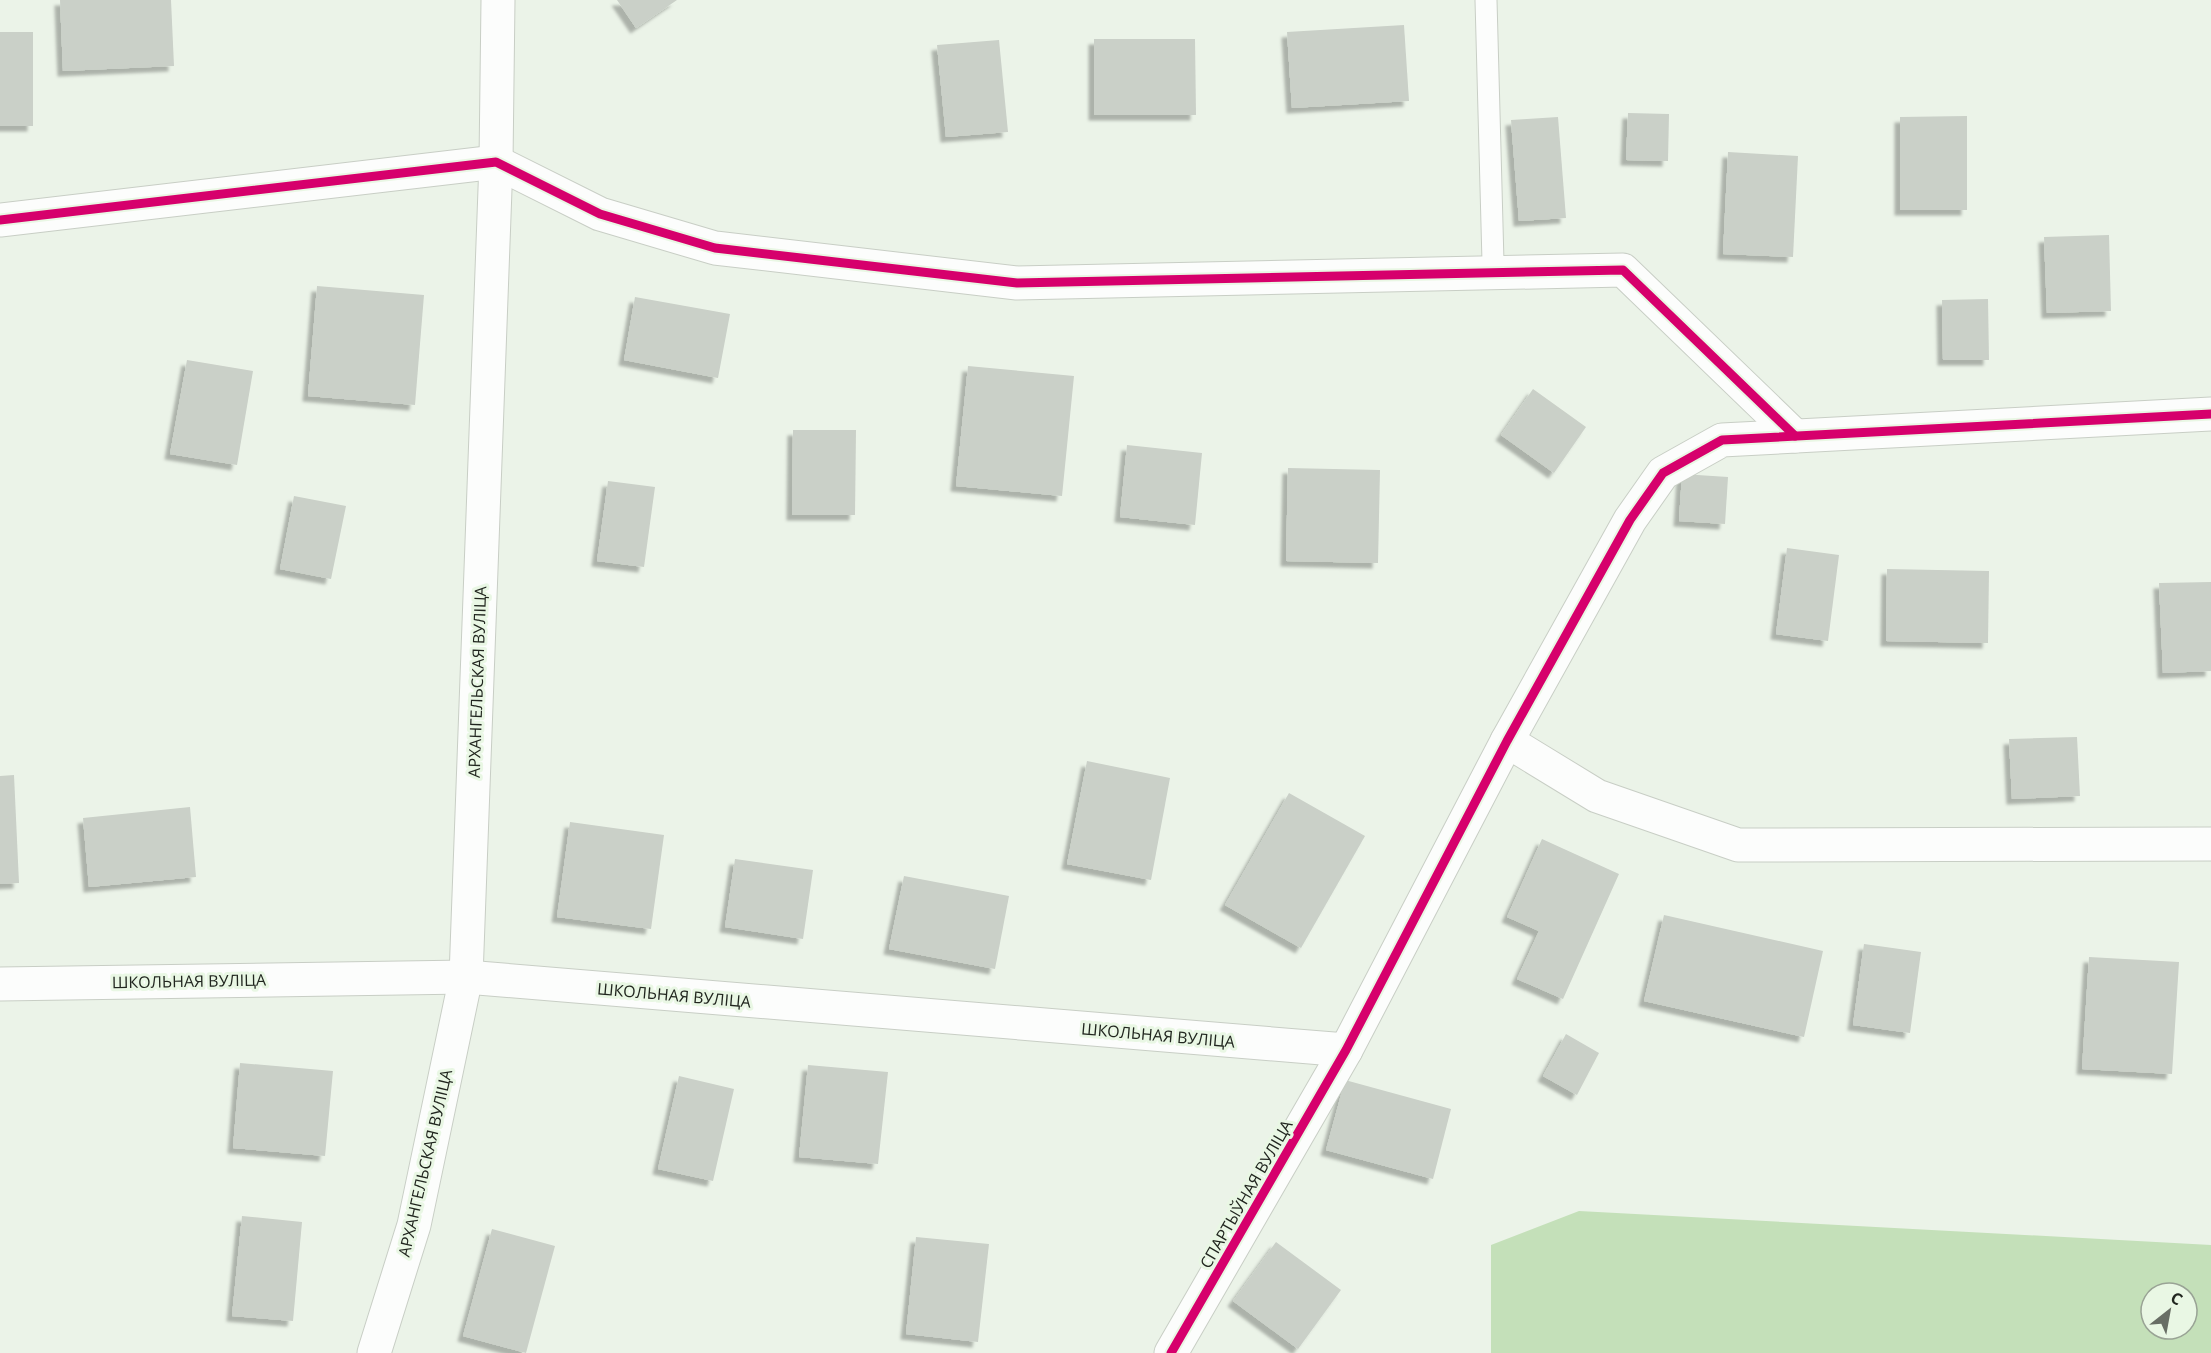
<svg xmlns="http://www.w3.org/2000/svg" width="2211" height="1353" font-family="'Open Sans',sans-serif">
  <defs>
    <filter id="shadow"><feDropShadow dx="-5.5" dy="5.5" stdDeviation="1.5" flood-color="#0004"/></filter>
  </defs>
  <rect width="100%" height="100%" fill="#ebf3e8"/>
  <!-- forest -->
  <path fill="#c4e0b9" fill-rule="evenodd" d="M1579,1211L2211,1245V1353H1491V1245ZM2151,1293H2187V1329H2151Z"/>
  <!-- building -->
  <g fill="#cad0c8" filter="url(#shadow)">
    <polygon points="60,0 171,0 174,66 63,71"/>
    <polygon points="617,0 677,0 636,28"/>
    <polygon points="1404,25 1409,101 1292,108 1287,32"/>
    <rect x="0" y="32" width="33" height="94"/>
    <polygon points="1094,39 1195,39 1196,115 1094,115"/>
    <polygon points="999,40 1008,132 946,137 937,45"/>
    <polygon points="1628,113 1669,114 1668,161 1626,160"/>
    <polygon points="1967,116 1967,210 1900,210 1900,117"/>
    <polygon points="1558,117 1566,218 1519,221 1511,120"/>
    <polygon points="1728,152 1798,156 1793,257 1723,254"/>
    <polygon points="2109,235 2111,311 2047,313 2044,237"/>
    <polygon points="317,286 424,295 415,405 308,396"/>
    <polygon points="635,297 730,314 718,378 624,360"/>
    <polygon points="1988,299 1989,360 1943,360 1942,300"/>
    <polygon points="187,360 253,371 237,465 170,454"/>
    <polygon points="968,366 1074,376 1062,496 956,486"/>
    <polygon points="1533,389 1586,427 1554,473 1501,435"/>
    <polygon points="793,430 856,430 855,515 792,515"/>
    <polygon points="1127,445 1202,453 1195,525 1120,517"/>
    <polygon points="1288,468 1380,470 1378,563 1286,561"/>
    <polygon points="1682,474 1728,477 1725,524 1679,521"/>
    <polygon points="608,481 655,487 644,567 597,561"/>
    <polygon points="294,496 346,506 331,579 280,569"/>
    <polygon points="1787,548 1839,555 1828,641 1776,634"/>
    <polygon points="1887,569 1989,571 1988,643 1886,641"/>
    <polygon points="2211,582 2211,671 2163,673 2159,583"/>
    <polygon points="2077,737 2080,796 2012,799 2009,739"/>
    <polygon points="1087,761 1170,778 1151,880 1067,864"/>
    <polygon points="14,775 19,883 0,884 0,776"/>
    <polygon points="1289,793 1365,836 1301,948 1225,905"/>
    <polygon points="190,807 196,877 89,887 83,818"/>
    <polygon points="570,822 664,835 651,929 557,917"/>
    <polygon points="1542,839 1619,874 1563,999 1517,979 1539,931 1507,917"/>
    <polygon points="735,859 813,870 803,939 725,927"/>
    <polygon points="904,876 1009,896 995,969 889,949"/>
    <polygon points="1664,915 1823,951 1804,1037 1644,1001"/>
    <polygon points="1864,944 1921,952 1910,1033 1853,1025"/>
    <polygon points="2089,957 2179,962 2172,1074 2082,1069"/>
    <polygon points="1566,1034 1599,1053 1577,1095 1543,1076"/>
    <polygon points="240,1063 333,1071 325,1156 233,1148"/>
    <polygon points="808,1065 888,1072 878,1164 799,1157"/>
    <polygon points="679,1076 734,1089 713,1181 658,1169"/>
    <polygon points="1345,1080 1451,1109 1433,1179 1326,1150"/>
    <polygon points="242,1216 302,1222 293,1321 232,1316"/>
    <polygon points="492,1229 555,1246 526,1353 463,1336"/>
    <polygon points="916,1237 989,1244 978,1342 906,1334"/>
    <polygon points="1276,1242 1341,1290 1298,1349 1233,1301"/>
  </g>
  <g fill="none" stroke-linecap="round" stroke-linejoin="round">
    <defs>
      <polyline id="lane" points="1486,0 1493,262"/>
      <g id="street">
        <polyline points="0,220 496,162 600,214 715,248 1017,283 1623,270 1795,436"/>
        <polyline points="1507,741 1597,796 1738,845 2211,844"/>
        <polyline points="0,984 466,977 1346,1050"/>
        <polyline points="374,1353 414,1225 466,977 496,162 498,0"/>
        <polyline points="1171,1353 1346,1050 1507,741 1630,520 1663,473 1722,440 2211,414"/>
      </g>
    </defs>
    <!-- lane casing -->
    <use href="#lane" stroke="#c8cec5" stroke-width="23"/>
    <!-- street casing -->
    <use href="#street" stroke="#c8cec5" stroke-width="35"/>
    <!-- lane -->
    <use href="#lane" stroke="#fcfdfc" stroke-width="21"/>
    <!-- street -->
    <use href="#street" stroke="#fcfdfc" stroke-width="33"/>
    <defs>
      <g id="cycleway">
        <polyline points="0,220 496,162 600,214 715,248 1017,283 1623,270 1795,436"/>
        <polyline points="1171,1353 1346,1050 1507,741 1630,520 1663,473 1722,440 2211,414"/>
      </g>
    </defs>
    <!-- cycleway casing -->
    <use href="#cycleway" stroke="#e9f7e4" stroke-width="13"/>
    <!-- cycleway -->
    <use href="#cycleway" stroke="#d6006c" stroke-width="9"/>
  </g>
  <g text-anchor="middle" dominant-baseline="central" stroke-width="6" stroke-linejoin="round" paint-order="stroke">
    <!-- street labels -->
    <g font-size="16" fill="#21261f" stroke="#e9f7e4">
      <text transform="translate(477 682) rotate(-88)">АРХАНГЕЛЬСКАЯ ВУЛІЦА</text>
      <text transform="translate(189 981) rotate(-1)">ШКОЛЬНАЯ ВУЛІЦА</text>
      <text transform="translate(674 995) rotate(5)">ШКОЛЬНАЯ ВУЛІЦА</text>
      <text transform="translate(1158 1035) rotate(5)">ШКОЛЬНАЯ ВУЛІЦА</text>
      <text transform="translate(425 1163) rotate(-77)">АРХАНГЕЛЬСКАЯ ВУЛІЦА</text>
      <text transform="translate(1246 1194) rotate(-60)">СПАРТЫЎНАЯ ВУЛІЦА</text>
    </g>
  </g>
  <!-- north arrow -->
  <g transform="translate(2169 1311) rotate(31)"><circle r="28" fill="#e9f7e4" stroke="#99a395" stroke-width="1.5"/>
  <path d="M0-4.5L10 22L0 15L-10 22Z" fill="#686e65"/>
  <text y="-9" font-size="16" font-weight="bold" text-anchor="middle" fill="#21261f">С</text>
  </g>
</svg>
